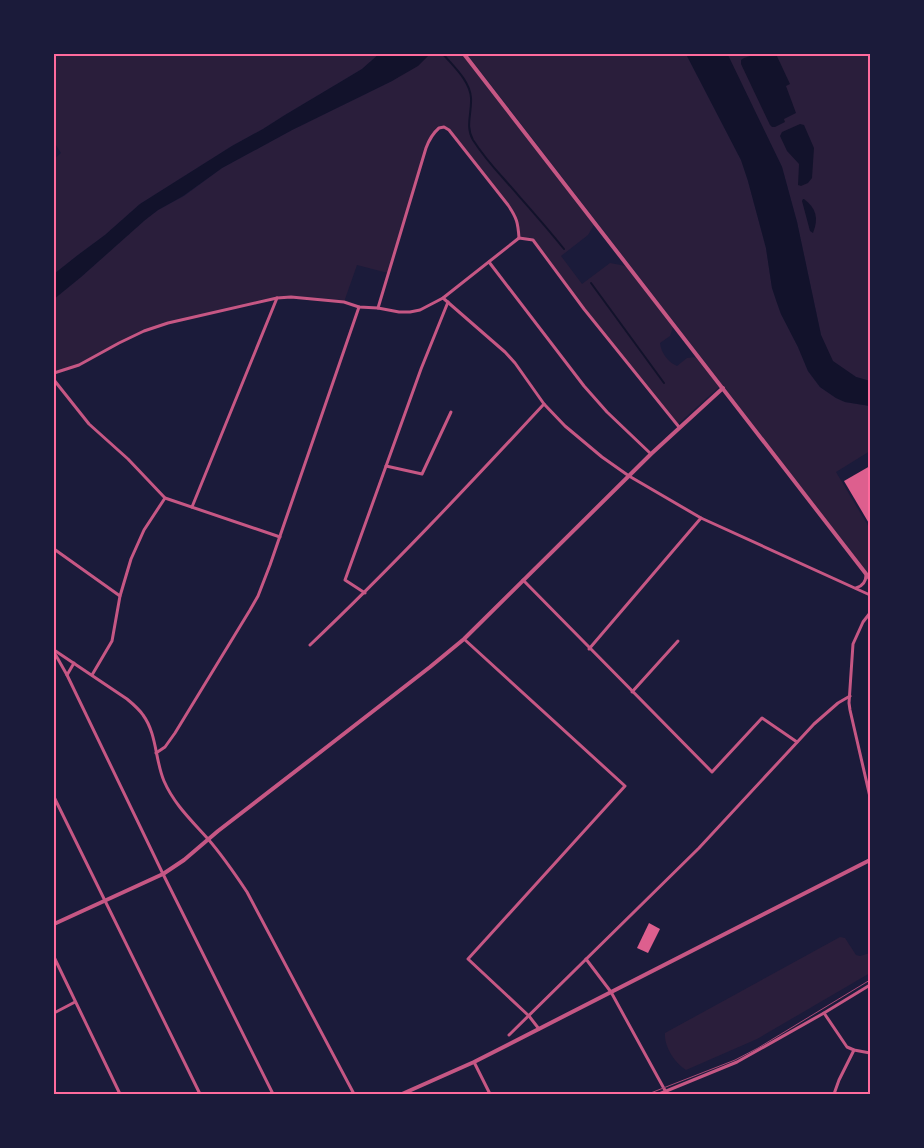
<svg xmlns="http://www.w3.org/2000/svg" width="924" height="1148" font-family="Lato,sans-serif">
  <rect width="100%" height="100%" fill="#1b1b3a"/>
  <!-- green -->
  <g fill="#2a1e3b">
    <polygon points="54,54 379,54 362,69 337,84 285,115 263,129 232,146 140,204 105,235 78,255 54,274 54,159 61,153 54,142"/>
    <path d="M430,54H462L594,225L588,235L561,256L582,284L610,263L626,266L673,327L670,336L660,343C661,353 668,362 677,366L687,358L696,357L719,387L677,425L584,309L533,240L519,238L514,215L449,130L444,127L439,128L429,139L388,273L357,265L344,302L323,300L277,298L168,323L144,331L88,360L55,373L54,299L81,277L145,220L158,210L184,196L222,168L292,130L392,81Z"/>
    <polygon points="467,54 686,54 741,160 748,181 766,248 772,288 776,300 781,314 798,347 808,371 820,387 836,398 845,402 870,406 870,451 836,472 870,529 870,576"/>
    <polygon points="727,54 870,54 870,381 856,377 832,361 821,335 797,222 782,167"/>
    <path d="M840,937L845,938L856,955L860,956L870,953V973L757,1039L686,1070C675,1063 664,1047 665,1033Z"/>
  </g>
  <!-- water -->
  <g fill="#12122b">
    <polygon points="379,54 430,54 418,66 392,81 292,130 222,168 183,196 158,210 145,220 81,277 54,299 54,274 78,255 105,235 140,204 232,146 263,129 285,115 337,84 362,69"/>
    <polygon points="686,54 727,54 728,55 782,167 797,222 821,335 833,361 856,377 870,381 870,406 845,402 836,398 820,387 808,371 798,347 781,314 776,300 772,288 766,248 748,181 741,160"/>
    <polygon points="756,54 776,54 790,84 786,86 796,113 784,119 785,122 775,127 772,127 770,125 741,64 741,60 744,58"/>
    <polygon points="800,124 804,125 814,148 812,178 808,183 801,186 798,185 799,164 787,151 780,136 782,132"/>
    <path d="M803,199H804C816,208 819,218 813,233L810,231L802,201Z"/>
  </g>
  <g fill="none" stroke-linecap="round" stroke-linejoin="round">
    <!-- stream -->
    <g stroke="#12122b" stroke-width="2">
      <path d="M443,54C454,67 470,81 471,98C472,113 465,126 473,140C482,154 493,167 504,179C524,202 545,225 564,249"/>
      <polyline points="591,283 664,383"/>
    </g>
  </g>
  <!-- building -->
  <g fill="#dd5f8e">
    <polygon points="870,466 870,525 844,481"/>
    <polygon points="649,923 660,929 648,953 637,948"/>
  </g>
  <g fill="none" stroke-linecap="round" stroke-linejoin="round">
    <!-- minor -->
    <g stroke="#c65784" stroke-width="3">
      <polyline points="519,238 533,240 584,309 679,427"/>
      <polyline points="489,262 584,386 607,412 651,454"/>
      <polyline points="443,298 505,352 515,363 544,404 565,426 602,457 629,476 701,518 870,595"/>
      <path d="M378,308L426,148C429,140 432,134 439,128L444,127L449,130L508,205C517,218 518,223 519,238"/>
      <polyline points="54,373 79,365 119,343 144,331 168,323 277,298 291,297 323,300 344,302 359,307 378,308 399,312 410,312 420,310 443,298 519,238"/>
      <polyline points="54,380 89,424 128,459 165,498 280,537"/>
      <polyline points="386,466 422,474 451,412"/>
      <polyline points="192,507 277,298"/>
      <polyline points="54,549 120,596"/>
      <polyline points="523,580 712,772 762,718 797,742"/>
      <path d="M856,588C863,586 866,582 866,575"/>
      <polyline points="365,593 345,580 421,369 448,302"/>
      <polyline points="870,613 863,622 853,644 849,703 850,710 870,797"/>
      <polyline points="464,639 625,786 468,959 529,1016 539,1029"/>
      <path d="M310,645C391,568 468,486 544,404"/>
      <polyline points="589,649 701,518"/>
      <path d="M54,650L127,699C133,704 139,709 143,715C157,734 155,760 164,781C174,804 191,820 208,839C222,855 235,874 247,892L354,1094"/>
      <polyline points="54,652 67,675 74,663"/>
      <polyline points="67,675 163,874 273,1094"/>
      <polyline points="92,675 112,641 120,596 131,559 144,530 165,498"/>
      <polyline points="632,692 678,641"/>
      <polyline points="156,753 165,747 175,733 250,610 258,596 270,565 359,307"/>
      <polyline points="54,797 200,1094"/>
      <polyline points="54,957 120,1094"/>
      <polyline points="586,959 611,992 667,1094"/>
      <polyline points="54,1013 75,1002"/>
      <polyline points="824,1013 847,1047 854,1050 870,1053"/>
      <polyline points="509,1035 699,848 814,724 838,703 850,696"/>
      <polyline points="474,1062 490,1094"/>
      <polyline points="659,1094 737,1062 824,1013 870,985"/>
      <polyline points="834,1094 839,1080 854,1050"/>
    </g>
    <!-- tertiary -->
    <g stroke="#c65784" stroke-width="4">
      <polyline points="464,54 870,579"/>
      <polyline points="54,924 163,874 184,860 218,831 323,750 430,667 464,639 651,454 723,388"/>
      <polyline points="402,1094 474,1062 870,860"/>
    </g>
    <!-- tram -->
    <polyline stroke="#a44b75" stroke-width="1" points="648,1094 735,1060 758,1048 870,980"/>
  </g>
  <!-- border -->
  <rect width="924" height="1148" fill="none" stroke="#1b1b3a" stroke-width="110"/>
  <rect x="55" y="55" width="814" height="1038" fill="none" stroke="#ff6b9d" stroke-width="2"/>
</svg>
